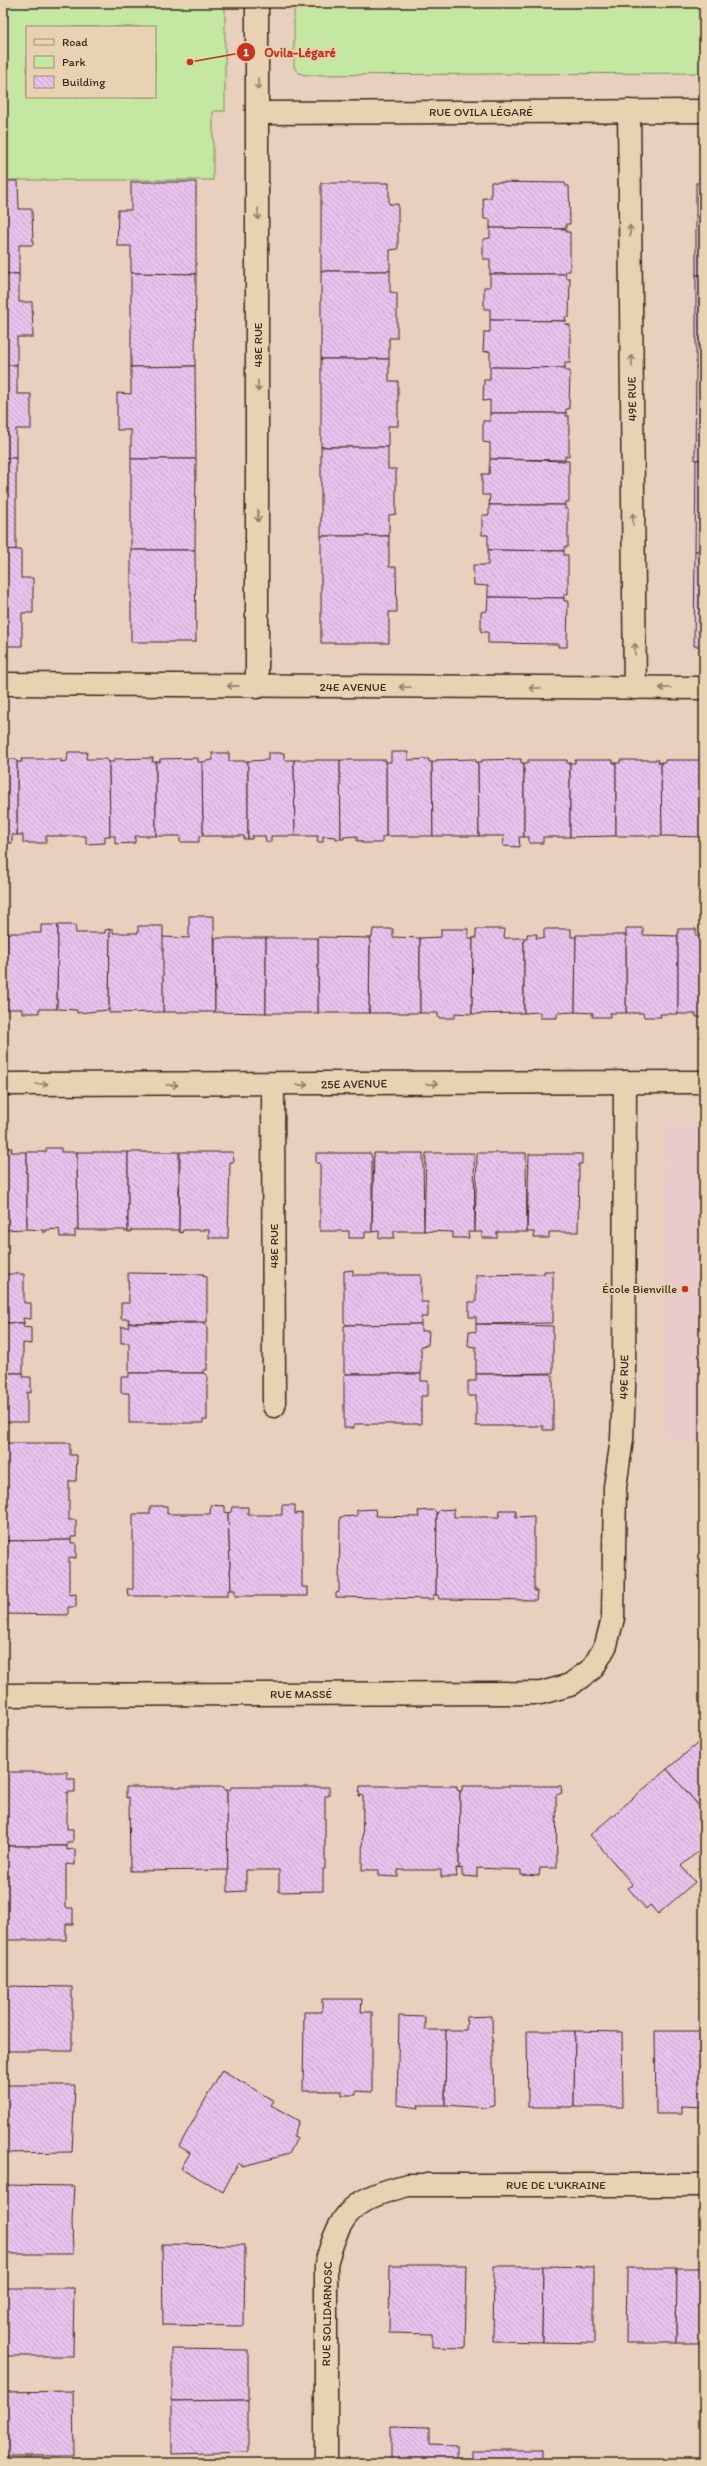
<svg xmlns="http://www.w3.org/2000/svg" width="707" height="2466" font-family="Itim,sans-serif">
  <defs>
    <pattern id="building-back-hatch" width="6" height="6" patternUnits="userSpaceOnUse"><rect width="6" height="6" fill="#e8c2ec"/><path d="M-1 5l2 2M0 0l6 6M5-1l2 2" fill="none" stroke="#c8a7ca"/></pattern>
  </defs>
  <rect width="100%" height="100%" fill="#e7d0bd"/>
  <filter id="ink" filterUnits="userSpaceOnUse"><feTurbulence type="fractalNoise" baseFrequency=".025" numOctaves="2"/><feDisplacementMap in="SourceGraphic" scale="8" xChannelSelector="R" yChannelSelector="G"/><feConvolveMatrix kernelMatrix="1 2 1 2 8 2 1 2 1" color-interpolation-filters="sRGB"/></filter>
  <g filter="url(#ink)">
    <!-- built -->
    <polygon fill="#e7cccb" points="675,1125 704,1125 704,1442 666,1440 666,1137 667,1131"/>
    <!-- park -->
    <g fill="#c4e7a1" stroke="#808860" fill-rule="evenodd">
      <path d="M3,3H225V111H213V180H3ZM27,27H155V97H27Z"/>
      <polygon points="294,3 704,3 704,73 304,75 299,73 294,67"/>
    </g>
    <!-- building -->
    <g fill="url(#building-back-hatch)" stroke="#3b2a1e">
      <polygon points="3,181 18,181 19,209 32,209 33,245 19,245 19,274 3,274"/>
      <polygon points="131,182 196,182 196,274 131,273 131,246 117,246 118,210 131,210"/>
      <polygon points="491,182 565,183 566,186 569,186 570,224 566,224 566,229 490,228 490,219 484,219 483,198 491,198"/>
      <polygon points="321,183 389,183 389,204 398,204 398,249 390,250 390,271 321,271"/>
      <rect x="696" y="183" width="8" height="92"/>
      <polygon points="490,228 566,229 566,232 570,232 570,271 566,271 565,274 490,274 490,259 483,259 483,239 490,238"/>
      <polygon points="321,271 390,271 390,292 397,293 397,338 389,338 389,359 321,359"/>
      <polygon points="131,273 196,274 195,366 131,367"/>
      <polygon points="3,274 19,274 19,302 32,302 33,337 17,337 17,365 3,365"/>
      <polygon points="490,274 565,274 566,278 570,278 569,317 565,317 566,321 490,320 490,309 484,309 484,287 490,287"/>
      <rect x="696" y="275" width="8" height="92"/>
      <polygon points="490,320 566,321 565,324 570,325 570,363 565,363 565,368 490,367 490,351 483,352 484,332 490,332"/>
      <polygon points="321,359 389,359 389,381 398,381 398,426 388,426 388,447 321,447"/>
      <polygon points="3,365 17,365 17,394 31,394 31,429 16,429 16,458 3,458"/>
      <polygon points="195,366 196,459 131,459 131,430 117,430 117,393 131,394 131,367"/>
      <polygon points="490,367 565,368 566,371 570,371 569,409 566,409 566,413 490,413 490,400 483,401 484,380 490,380"/>
      <polygon points="696,367 704,367 704,460 695,460"/>
      <polygon points="490,413 566,413 566,416 569,416 569,456 565,456 565,460 490,459 490,443 483,442 483,421 490,421"/>
      <polygon points="321,447 388,447 388,469 396,469 396,514 389,515 389,536 321,536"/>
      <polygon points="3,458 16,458 16,550 3,549"/>
      <polygon points="131,459 196,459 195,550 131,550"/>
      <polygon points="490,459 569,461 569,502 565,502 565,505 489,505 490,495 482,495 482,474 489,474"/>
      <polygon points="696,460 704,460 704,551 695,551"/>
      <polygon points="489,505 565,505 565,509 568,509 568,547 564,547 564,551 488,550 488,535 482,535 482,515 489,515"/>
      <polygon points="321,536 389,536 389,567 396,567 397,612 389,612 389,643 321,643"/>
      <polygon points="3,549 21,550 21,578 33,578 33,613 22,613 22,646 3,646"/>
      <polygon points="131,550 195,550 196,642 131,642"/>
      <polygon points="488,550 564,551 564,555 568,555 568,594 564,594 564,598 488,597 488,586 474,585 473,565 488,565"/>
      <polygon points="695,551 704,551 704,646 694,646"/>
      <polygon points="488,597 564,598 564,601 568,601 567,647 558,647 558,644 488,643 488,632 481,632 481,612 487,611"/>
      <polygon points="68,752 87,752 86,759 107,759 109,762 110,836 105,836 105,843 86,844 86,836 46,836 46,843 23,843 23,835 17,835 17,762 22,762 21,759 61,759 61,762 67,761"/>
      <polygon points="391,752 408,752 408,760 429,759 429,762 432,762 433,836 386,836 386,762 391,762"/>
      <polygon points="212,753 229,753 229,761 248,761 248,839 244,839 244,836 203,836 202,762 213,760"/>
      <polygon points="268,753 284,753 284,760 294,760 295,836 271,836 271,842 266,842 265,836 252,836 252,839 248,839 248,761 268,760"/>
      <polygon points="153,758 152,762 156,762 156,836 135,836 135,843 115,844 115,836 110,836 109,762 114,762 114,759"/>
      <polygon points="198,758 198,762 202,762 203,836 199,836 199,842 180,842 180,836 156,836 156,762 160,762 160,759"/>
      <polygon points="3,759 15,759 17,762 17,835 12,835 12,843 3,843"/>
      <polygon points="475,759 476,762 478,762 479,836 433,836 432,762 436,762 436,760"/>
      <polygon points="521,759 521,763 524,763 524,837 519,837 520,847 503,846 504,836 479,836 478,762 482,762 482,760"/>
      <polygon points="294,760 340,760 341,839 336,839 336,837 323,836 323,842 317,842 318,836 295,836"/>
      <polygon points="340,760 386,760 386,836 382,837 382,843 362,843 362,841 357,841 357,836 344,837 344,839 341,839"/>
      <polygon points="528,760 567,760 567,763 570,763 570,837 543,837 543,843 529,843 529,837 524,837 524,763 528,763"/>
      <polygon points="575,760 613,760 613,763 616,763 616,836 570,837 570,763 575,763"/>
      <polygon points="620,760 659,760 658,763 661,762 662,836 616,836 616,763 620,763"/>
      <polygon points="665,760 704,760 704,837 662,836 661,762 665,762"/>
      <polygon points="189,916 214,916 215,1012 163,1012 162,937 189,938"/>
      <polygon points="3,918 7,918 5,1015 3,1015"/>
      <polygon points="41,925 58,925 57,1009 39,1009 39,1013 22,1013 22,1009 6,1009 7,933 41,933"/>
      <polygon points="58,925 75,925 76,933 105,933 105,930 110,929 109,1010 77,1013 77,1010 57,1009"/>
      <polygon points="138,926 163,926 163,1012 109,1013 110,929 113,929 113,933 138,933"/>
      <polygon points="626,928 643,928 643,935 678,936 678,1014 660,1014 661,1017 644,1017 643,1013 626,1013"/>
      <polygon points="373,929 393,929 393,937 420,938 420,1013 369,1013 370,938 372,937"/>
      <polygon points="441,929 468,929 468,938 473,938 472,1014 455,1013 455,1018 438,1018 438,1013 420,1013 420,938 441,937"/>
      <polygon points="476,929 505,929 504,938 524,938 524,1013 472,1014 473,938 476,938"/>
      <polygon points="544,929 571,929 571,937 576,937 575,1012 557,1013 557,1018 540,1018 540,1012 524,1013 524,938 527,938 527,934 537,934 536,938 544,938"/>
      <polygon points="678,929 696,929 696,936 704,936 704,1017 696,1017 696,1014 678,1014"/>
      <polygon points="576,935 626,935 626,1013 610,1013 610,1017 592,1017 593,1013 575,1012"/>
      <polygon points="318,937 370,938 369,1013 318,1013"/>
      <polygon points="215,938 266,938 266,1013 215,1012"/>
      <rect x="266" y="938" width="52" height="75"/>
      <polygon points="3,1148 12,1148 11,1152 27,1152 27,1229 3,1230"/>
      <polygon points="46,1148 61,1148 61,1152 77,1152 78,1230 75,1230 75,1237 60,1237 59,1229 46,1230 46,1232 43,1232 44,1230 27,1229 27,1152 46,1152"/>
      <polygon points="77,1152 128,1152 128,1232 125,1232 125,1230 78,1230"/>
      <polygon points="128,1152 179,1152 179,1230 131,1230 131,1232 128,1232"/>
      <polygon points="180,1152 233,1152 234,1162 230,1162 228,1238 209,1238 209,1230 183,1230 182,1233 179,1232"/>
      <polygon points="316,1153 370,1153 372,1157 372,1232 365,1232 365,1238 349,1238 349,1231 320,1231 320,1163 316,1163"/>
      <polygon points="374,1153 423,1153 424,1231 394,1231 394,1238 379,1238 379,1231 372,1232"/>
      <polygon points="426,1153 474,1153 475,1232 468,1232 469,1238 453,1238 453,1232 424,1231"/>
      <polygon points="477,1153 526,1153 527,1232 497,1232 497,1238 482,1238 482,1232 475,1232"/>
      <polygon points="529,1154 582,1154 582,1164 579,1164 578,1232 549,1232 549,1238 534,1238 534,1232 527,1232"/>
      <polygon points="353,1270 353,1275 421,1275 421,1302 428,1302 428,1317 421,1317 421,1324 347,1325 344,1322 344,1271"/>
      <polygon points="544,1271 553,1271 553,1323 476,1324 476,1317 469,1317 469,1302 476,1302 476,1275 544,1274"/>
      <polygon points="128,1273 204,1274 203,1276 207,1277 207,1322 128,1323 129,1319 121,1319 121,1303 129,1303"/>
      <polygon points="3,1274 24,1274 24,1303 31,1303 31,1319 23,1318 24,1323 3,1323"/>
      <polygon points="3,1323 24,1323 23,1327 31,1328 31,1344 23,1343 23,1373 3,1373"/>
      <polygon points="128,1323 203,1323 207,1325 207,1370 203,1370 203,1373 129,1373 129,1343 121,1343 121,1327 129,1327"/>
      <polygon points="421,1324 421,1331 429,1331 428,1345 421,1346 421,1374 347,1374 344,1372 344,1326 347,1325"/>
      <polygon points="476,1324 553,1326 553,1373 476,1374 476,1347 468,1346 469,1331 476,1332"/>
      <polygon points="3,1373 23,1373 23,1377 31,1377 31,1393 27,1392 27,1422 3,1422"/>
      <polygon points="129,1373 203,1373 207,1375 207,1420 203,1420 203,1423 129,1423 129,1393 121,1393 121,1377 129,1377"/>
      <polygon points="347,1374 421,1374 421,1381 428,1381 428,1396 421,1396 421,1424 354,1424 354,1428 344,1428 344,1375"/>
      <polygon points="476,1374 550,1374 553,1376 553,1430 543,1430 543,1426 476,1426 476,1396 468,1396 468,1381 476,1381"/>
      <polygon points="3,1443 70,1443 70,1455 77,1455 76,1481 69,1481 69,1520 76,1520 76,1537 71,1537 71,1540 3,1541"/>
      <polygon points="211,1505 225,1506 225,1512 228,1513 231,1590 228,1590 228,1596 128,1596 127,1589 133,1589 133,1514 150,1514 150,1506 167,1506 167,1514 210,1514"/>
      <polygon points="282,1505 295,1505 295,1514 302,1513 302,1587 308,1587 308,1596 235,1596 235,1590 231,1590 228,1513 231,1512 232,1507 248,1507 248,1515 282,1515"/>
      <polygon points="375,1509 376,1516 419,1517 418,1511 434,1510 437,1513 436,1595 433,1595 433,1599 336,1597 336,1593 339,1592 340,1517 357,1516 357,1510"/>
      <polygon points="454,1509 454,1517 499,1517 500,1510 516,1510 516,1517 534,1516 534,1591 537,1591 536,1600 439,1599 438,1595 436,1595 437,1513 440,1510"/>
      <polygon points="71,1540 71,1543 76,1543 76,1558 69,1557 69,1595 76,1594 76,1607 68,1607 68,1615 3,1614 3,1541"/>
      <polygon points="704,1738 704,1812 667,1769"/>
      <polygon points="667,1769 704,1812 704,1854 700,1850 681,1866 695,1882 658,1914 650,1905 646,1909 628,1888 633,1885 590,1835"/>
      <polygon points="3,1772 67,1772 67,1779 75,1779 75,1792 67,1792 67,1829 73,1829 73,1842 67,1842 67,1846 3,1846"/>
      <polygon points="360,1786 457,1786 457,1790 460,1791 459,1869 456,1868 457,1877 441,1877 441,1870 398,1870 398,1877 379,1876 379,1870 362,1870 363,1795 359,1796"/>
      <polygon points="462,1786 561,1786 562,1793 556,1795 557,1868 540,1868 539,1876 521,1875 521,1870 477,1868 477,1877 462,1876 462,1868 459,1869 460,1791 462,1791"/>
      <polygon points="126,1787 224,1787 224,1790 227,1790 228,1870 130,1871 129,1797 126,1798"/>
      <polygon points="231,1787 329,1787 329,1796 325,1796 325,1869 323,1869 323,1891 279,1892 279,1870 246,1870 246,1891 228,1892 227,1790 230,1790"/>
      <polygon points="3,1846 67,1846 67,1850 75,1849 75,1865 66,1864 66,1908 73,1908 73,1924 66,1924 66,1940 3,1940"/>
      <polygon points="3,1986 72,1987 72,2051 3,2051"/>
      <polygon points="322,1999 362,1999 361,2012 372,2012 372,2092 356,2091 356,2095 342,2095 342,2091 303,2091 304,2012 322,2012"/>
      <polygon points="399,2016 425,2017 425,2030 446,2030 445,2105 418,2105 419,2108 397,2105"/>
      <polygon points="492,2016 494,2106 487,2108 445,2105 446,2030 466,2030 467,2017"/>
      <polygon points="527,2031 575,2031 574,2107 528,2107"/>
      <polygon points="575,2031 622,2032 623,2107 574,2107"/>
      <polygon points="655,2031 704,2031 704,2107 681,2106 681,2114 656,2114"/>
      <polygon points="222,2070 274,2101 271,2105 299,2121 293,2137 297,2138 289,2154 243,2166 238,2163 223,2192 181,2168 190,2153 179,2146"/>
      <polygon points="3,2085 75,2085 72,2152 3,2153"/>
      <polygon points="3,2185 74,2186 72,2220 73,2254 3,2254"/>
      <polygon points="162,2244 245,2245 244,2326 163,2325"/>
      <polygon points="390,2265 467,2265 465,2348 432,2347 432,2334 389,2333"/>
      <polygon points="494,2266 543,2266 542,2342 493,2341"/>
      <polygon points="543,2266 594,2267 594,2343 542,2342"/>
      <polygon points="627,2268 677,2268 676,2343 626,2343"/>
      <polygon points="677,2268 704,2268 704,2343 676,2343"/>
      <polygon points="3,2288 74,2288 73,2356 3,2356"/>
      <polygon points="172,2349 248,2350 248,2400 172,2401"/>
      <polygon points="73,2391 74,2456 3,2456 3,2392"/>
      <polygon points="248,2400 248,2452 172,2454 172,2401"/>
      <polygon points="391,2426 429,2427 429,2445 456,2446 456,2463 391,2463"/>
      <rect x="472" y="2450" width="70" height="13"/>
      <polygon points="573,2461 621,2462 621,2463 573,2463"/>
      <rect x="621" y="2462" width="48" height="1"/>
    </g>
    <g fill="none" stroke-linecap="round" stroke-linejoin="round">
      <defs>
        <g id="minor">
          <polyline points="629,111 635,688"/>
          <polyline points="258,113 704,111"/>
          <polyline points="3,684 704,688"/>
          <polyline points="257,687 257,3"/>
          <polyline points="3,1084 704,1082"/>
          <polyline points="273,1085 274,1406"/>
          <polyline points="3,1695 541,1693 570,1685 593,1668 606,1645 613,1618 615,1487 622,1439 624,1388 625,1082"/>
          <path d="M326,2463V2264C341,2209 354,2199 408,2185H704"/>
        </g>
      </defs>
      <!-- minor casing -->
      <use href="#minor" stroke="#3b2a1e" stroke-width="25"/>
      <!-- minor -->
      <use href="#minor" stroke="#e7d3b1" stroke-width="22"/>
    </g>
    <!-- one-way arrows -->
    <defs><path id="oneway-shaft" d="M-6 0H5M1.5-3L5.5 0L1.5 3" fill="none" stroke-width="1.6" stroke-linecap="round" stroke-linejoin="round"/></defs>
    <g stroke="#917e68">
      <use href="#oneway-shaft" transform="translate(258 84) rotate(90)"/>
      <use href="#oneway-shaft" transform="translate(258 214) rotate(90)"/>
      <use href="#oneway-shaft" transform="translate(630 231) rotate(-91)"/>
      <use href="#oneway-shaft" transform="translate(632 361) rotate(-91)"/>
      <use href="#oneway-shaft" transform="translate(258 386) rotate(90)"/>
      <use href="#oneway-shaft" transform="translate(258 516) rotate(90)"/>
      <use href="#oneway-shaft" transform="translate(633 519) rotate(-91)"/>
      <use href="#oneway-shaft" transform="translate(635 649) rotate(-91)"/>
      <use href="#oneway-shaft" transform="translate(233 686) rotate(-179)"/>
      <use href="#oneway-shaft" transform="translate(405 687) rotate(-180)"/>
      <use href="#oneway-shaft" transform="translate(535 688) rotate(-180)"/>
      <use href="#oneway-shaft" transform="translate(665 688) rotate(-180)"/>
      <use href="#oneway-shaft" transform="translate(42 1084)"/>
      <use href="#oneway-shaft" transform="translate(432 1084) rotate(-1)"/>
      <use href="#oneway-shaft" transform="translate(172 1085)"/>
      <use href="#oneway-shaft" transform="translate(302 1085) rotate(-1)"/>
    </g>
  </g>
  <!-- markers -->
  <circle fill="#c8321e" stroke="#e7d3b1" stroke-width="1.5" cx="685" cy="1289" r="4"/>
  <g text-anchor="middle" dominant-baseline="central" stroke-width="4" stroke-linejoin="round" paint-order="stroke">
    <!-- street labels -->
    <g font-size="12" fill="#3b2a1e" stroke="#e7d3b1">
      <text x="481" y="112">RUE OVILA LÉGARÉ</text>
      <text transform="translate(258 345) rotate(-90)">48E RUE</text>
      <text transform="translate(632 399) rotate(-91)">49E RUE</text>
      <text x="353" y="687">24E AVENUE</text>
      <text transform="translate(354 1084) rotate(-1)">25E AVENUE</text>
      <text transform="translate(274 1246) rotate(-90)">48E RUE</text>
      <text transform="translate(624 1377) rotate(-89)">49E RUE</text>
      <text x="301" y="1694">RUE MASSÉ</text>
      <text x="556" y="2185">RUE DE L'UKRAINE</text>
      <text transform="translate(327 2314) rotate(-89)">RUE SOLIDARNOSC</text>
    </g>
    <!-- poi labels -->
    <g font-size="12" fill="#3b2a1e" stroke="#e7d3b1" text-anchor="end">
      <text x="677" y="1289">École Bienville</text>
    </g>
  </g>
  <!-- callouts -->
  <path fill="none" stroke="#c8321e" stroke-width="1.5" d="M190 62L246 52"/>
  <g fill="#c8321e" stroke="#e7d3b1" stroke-width="1.5">
    <circle cx="190" cy="62" r="4"/>
    <circle cx="246" cy="52" r="10"/>
  </g>
  <g font-size="12" text-anchor="middle" font-weight="bold" fill="#fff">
    <text x="246" y="56">1</text>
  </g>
  <g font-size="13" text-anchor="middle" font-weight="bold" fill="#c8321e" stroke="#e7d3b1" stroke-width="4" stroke-linejoin="round" paint-order="stroke">
    <text x="300" y="57">Ovila-Légaré</text>
  </g>
  <!-- margin -->
  <rect width="707" height="2466" fill="none" stroke="#e7d3b1" stroke-width="16"/>
  <rect x="8" y="8" width="691" height="2450" fill="none" stroke="#3b2a1e" stroke-width="1.5" filter="url(#ink)"/>
  <!-- legend -->
  <rect x="26" y="26" width="130" height="72" fill="#e7d3b1" stroke="#a28f76"/>
  <rect x="34" y="39" width="20" height="6" fill="#e7d3b1" stroke="#a28f76"/>
  <text x="62" y="46" font-size="12" fill="#3b2a1e">Road</text>
  <rect x="34" y="56" width="20" height="12" fill="#c4e7a1" stroke="#a28f76"/>
  <text x="62" y="66" font-size="12" fill="#3b2a1e">Park</text>
  <rect x="34" y="76" width="20" height="12" fill="url(#building-back-hatch)" stroke="#a28f76"/>
  <text x="62" y="86" font-size="12" fill="#3b2a1e">Building</text>
</svg>
